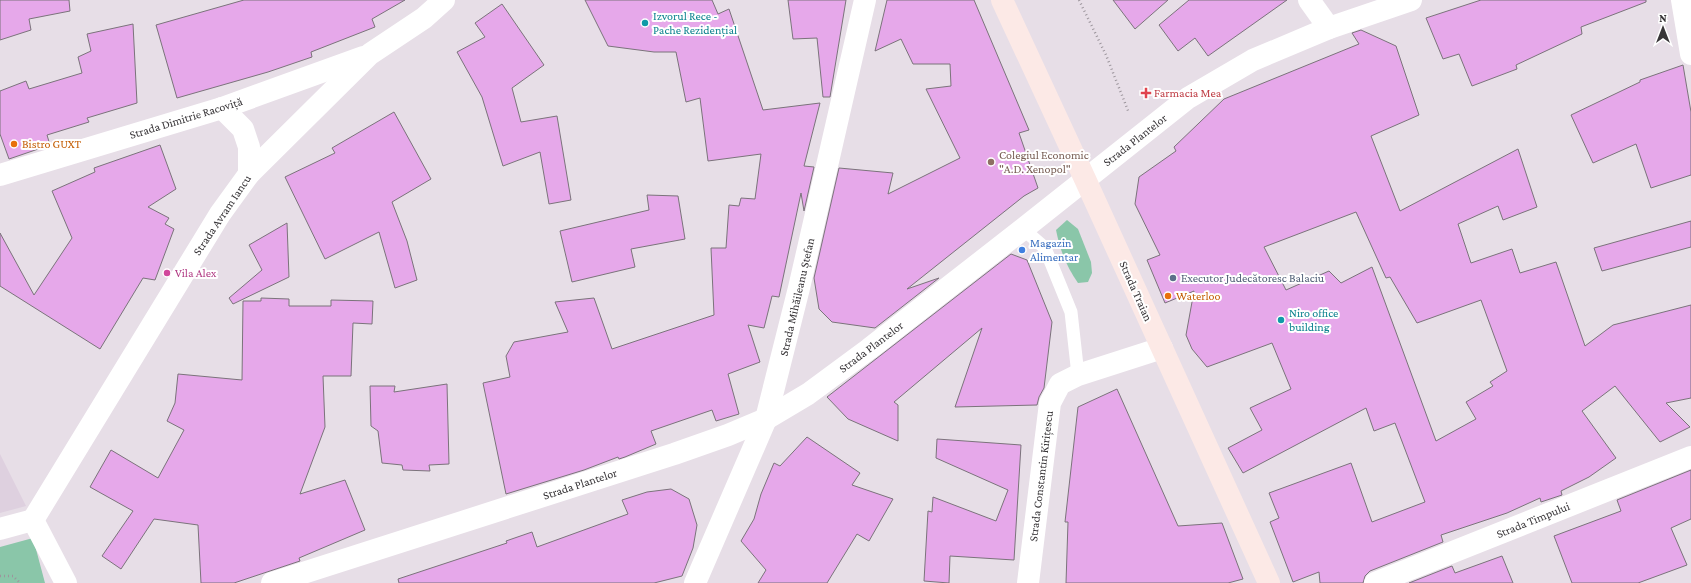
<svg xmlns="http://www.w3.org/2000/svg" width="1691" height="583" font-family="'Crimson Pro',serif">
  <rect width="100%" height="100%" fill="#e7dee7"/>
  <!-- built -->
  <polygon fill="#ded0df" points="0,454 26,506 0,513"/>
  <!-- green -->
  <g fill="#8ac6a9">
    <path d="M1067,220L1078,229L1091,262L1092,273L1088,282L1078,283C1066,266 1060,250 1056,230Z"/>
    <polygon points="33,538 45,583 0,583 0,547"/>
  </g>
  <!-- building -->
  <g fill="#e6a8ea" stroke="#7b737b" fill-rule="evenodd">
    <polygon points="0,0 69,0 70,11 29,19 31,30 0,40"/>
    <polygon points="244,0 405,0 372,19 375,27 311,52 312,57 268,72 177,98 156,25"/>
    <polygon points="585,0 712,0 718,14 729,9 763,110 820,103 804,166 814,167 804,211 801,193 779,297 772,296 764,328 748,325 760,362 728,374 739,414 716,421 712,410 651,431 656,444 625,457 619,459 618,457 584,470 506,494 483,383 510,377 506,356 514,342 568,332 555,302 594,298 612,349 714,315 711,248 726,248 729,205 739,206 741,198 755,199 761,154 708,161 700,98 686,102 676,52 654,52 608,46"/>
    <polygon points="788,0 846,0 830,97 823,97 817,38 793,39"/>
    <polygon points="887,0 974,0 1029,130 1019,133 1038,188 1024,196 907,289 939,278 875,328 832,322 819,309 814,278 839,168 893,173 888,194 960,158 926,89 951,86 950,64 913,64 901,39 875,51"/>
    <polygon points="1113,0 1168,0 1135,29"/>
    <polygon points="1189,0 1287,0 1208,56 1195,38 1178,51 1159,25"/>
    <polygon points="1481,0 1646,0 1646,2 1581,27 1582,34 1516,65 1517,69 1472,86 1459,54 1443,59 1426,18"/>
    <polygon points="502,4 544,65 512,88 521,122 557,116 571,200 549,204 540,152 503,166 482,97 457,52 485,37 475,23"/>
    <polygon points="133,24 137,103 87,118 89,122 47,135 50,145 9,159 0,134 0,91 26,81 29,89 82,73 78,57 91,51 87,34"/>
    <path d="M1361,30L1396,46L1419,115L1371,136L1400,211L1518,149L1537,207L1503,220L1498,206L1458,224L1471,263L1512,249L1520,273L1556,262L1585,346L1613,325L1691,305V398L1666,403L1690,427L1660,442L1615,386L1582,411L1616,458L1589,477L1561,491L1562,495L1541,502L1540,498L1507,513L1441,535L1443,542L1370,571L1365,576L1363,583H1320L1319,572L1293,582L1270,522L1279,518L1269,493L1351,463L1372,522L1425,502L1395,423L1374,431L1366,408L1243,473L1228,448L1262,430L1250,408L1291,389L1272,343L1207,367L1192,349L1186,335L1194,291L1165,303L1147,260L1160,255L1135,204L1139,177L1176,151L1174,147L1224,99L1359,44L1352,33ZM1356,212L1386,278L1390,277L1417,323L1481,300L1507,371L1490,382L1493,386L1466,402L1476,419L1436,441L1372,267L1341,283L1329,271L1286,290L1264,247Z"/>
    <polygon points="1683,65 1691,112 1691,175 1651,188 1636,144 1593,163 1571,115 1640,82 1640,80"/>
    <polygon points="394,112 431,179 392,202 407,241 417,280 395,288 379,232 325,259 285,177 335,153 332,148"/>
    <polygon points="160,145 176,189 148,207 169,218 165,224 174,229 155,280 143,278 100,349 0,286 0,233 34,295 72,238 52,191 95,172 94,168"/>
    <polygon points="647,195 678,196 685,239 631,249 635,267 572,282 560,231 649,210"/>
    <polygon points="1691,221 1691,247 1602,271 1594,248"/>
    <polygon points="287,223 289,277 233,304 229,298 262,270 249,245"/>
    <polygon points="1011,254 1027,260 1052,322 1044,388 1039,397 1037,405 955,407 982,328 894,402 898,405 898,441 848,419 827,397"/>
    <polygon points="261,298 289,299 289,306 331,306 331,300 373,301 372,324 353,323 351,376 323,376 325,427 300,494 345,480 365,530 299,558 300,561 234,583 201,583 198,525 154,519 121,569 102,556 133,511 90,487 111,450 158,478 184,430 167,421 175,403 178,374 242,380 243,301 261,301"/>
    <polygon points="447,384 449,464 429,465 430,471 403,470 402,465 382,463 378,431 371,426 370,386 395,386 394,392"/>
    <polygon points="1117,389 1178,526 1222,523 1243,579 1228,583 1066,583 1068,522 1065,522 1078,407"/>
    <polygon points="807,437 860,473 852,485 893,499 869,541 857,534 827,583 758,583 766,570 741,541 754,519 761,494 774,463 780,466"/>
    <polygon points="937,439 1021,445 1014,560 950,556 949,583 924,581 928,511 932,512 933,497 996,521 1008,490 936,458"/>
    <polygon points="1691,470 1691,519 1671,528 1687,565 1638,583 1572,583 1554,536 1621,511 1617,500"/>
    <polygon points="671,489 689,499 697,525 693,548 682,576 654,583 399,583 398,579 507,543 506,541 532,532 537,547 628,514 622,500 647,492"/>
    <polygon points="1502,556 1513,583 1409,583 1452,566 1455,573"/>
  </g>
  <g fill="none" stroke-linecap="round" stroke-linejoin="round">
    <!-- path -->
    <g stroke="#9c959c" stroke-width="2.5" stroke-dasharray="1 3" stroke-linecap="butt">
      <polyline points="1079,0 1106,55 1129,113"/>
      <polyline points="0,576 13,576 20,583"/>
    </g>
    <!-- lane -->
    <polyline stroke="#fff" stroke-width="13" points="1023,229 1045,248 1071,312 1078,375"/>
    <!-- street -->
    <g stroke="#fff" stroke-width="22">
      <polyline points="1309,0 1329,28"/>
      <polyline points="1682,0 1691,54"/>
      <polyline points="222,108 243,129 249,147 249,174"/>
      <polyline points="0,175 222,108 363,57"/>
      <polyline points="33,520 220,214 249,174 370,54 424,18 444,0"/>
      <polyline points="33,520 66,583"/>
      <polyline points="0,529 33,520"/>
      <polyline points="272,583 674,454 728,435 766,419 808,394 869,349 1023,229 1188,98 1253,60 1329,28 1411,0"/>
      <polyline points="695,583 766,419 799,288 865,0"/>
      <polyline points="1028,583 1050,403 1060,384 1078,375 1162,348"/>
      <polyline points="1375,583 1691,457"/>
    </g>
    <!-- secondary -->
    <polyline stroke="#fce9e6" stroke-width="22" points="1002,0 1085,179 1269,583"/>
  </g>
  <!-- markers -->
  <g fill="#0f9aa8" stroke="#fff" stroke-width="1.5">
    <circle cx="645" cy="23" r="4"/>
    <circle cx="1281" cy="320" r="4"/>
  </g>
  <path fill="#e0444e" stroke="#fff" stroke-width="1.5" d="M1144 87h4v4h4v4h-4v4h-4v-4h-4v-4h4z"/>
  <g fill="#e8710a" stroke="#fff" stroke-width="1.5">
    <circle cx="14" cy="144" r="4"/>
    <circle cx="1168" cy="296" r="4"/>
  </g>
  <circle fill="#8d6e63" stroke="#fff" stroke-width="1.5" cx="991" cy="162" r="4"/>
  <circle fill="#3f7fe0" stroke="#fff" stroke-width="1.5" cx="1022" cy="250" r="4"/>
  <circle fill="#d1479c" stroke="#fff" stroke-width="1.5" cx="167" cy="273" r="4"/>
  <circle fill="#5c6f8a" stroke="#fff" stroke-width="1.5" cx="1173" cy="278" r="4"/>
  <g text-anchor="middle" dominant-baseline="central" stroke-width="4" stroke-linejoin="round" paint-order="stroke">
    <!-- culture labels -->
    <g font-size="12" fill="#0d838f" stroke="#fff" text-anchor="start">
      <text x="653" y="16">Izvorul Rece -<tspan x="653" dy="14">Pache Rezidențial</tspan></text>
      <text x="1289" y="313">Niro office<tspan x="1289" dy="14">building</tspan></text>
    </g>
    <!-- health labels -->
    <g font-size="12" fill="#be3a42" stroke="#fff" text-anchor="start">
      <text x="1154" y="93">Farmacia Mea</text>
    </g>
    <!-- street labels -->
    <g font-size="12" fill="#383538" stroke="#fff">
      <text transform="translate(186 118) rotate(-17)">Strada Dimitrie Racoviță</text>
      <text transform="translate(1135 140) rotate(-38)">Strada Plantelor</text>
      <text transform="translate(222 215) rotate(-56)">Strada Avram Iancu</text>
      <text transform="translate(1136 291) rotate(66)">Strada Traian</text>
      <text transform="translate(797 297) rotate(-77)">Strada Mihăileanu Ștefan</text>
      <text transform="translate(871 347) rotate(-37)">Strada Plantelor</text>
      <text transform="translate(1041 476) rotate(-83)">Strada Constantin Kirițescu</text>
      <text transform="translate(580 484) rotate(-18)">Strada Plantelor</text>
      <text transform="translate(1533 520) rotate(-22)">Strada Timpului</text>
    </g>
    <!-- food labels -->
    <g font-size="12" fill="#c56008" stroke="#fff" text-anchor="start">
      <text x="22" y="144">Bistro GUXT</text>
      <text x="1176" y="296">Waterloo</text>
    </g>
    <!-- education labels -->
    <g font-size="12" fill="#785e54" stroke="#fff" text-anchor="start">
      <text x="999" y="155">Colegiul Economic<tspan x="999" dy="14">"A.D. Xenopol"</tspan></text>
    </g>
    <!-- shop labels -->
    <g font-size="12" fill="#366cbe" stroke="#fff" text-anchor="start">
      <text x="1030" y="243">Magazin<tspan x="1030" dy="14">Alimentar</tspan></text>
    </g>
    <!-- hotel labels -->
    <g font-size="12" fill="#b23c85" stroke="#fff" text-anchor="start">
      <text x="175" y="273">Vila Alex</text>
    </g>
    <!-- service labels -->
    <g font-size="12" fill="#4e5e75" stroke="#fff" text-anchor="start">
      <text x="1181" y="278">Executor Judecătoresc Balaciu</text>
    </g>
  </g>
  <!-- north arrow -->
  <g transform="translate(1663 28)" stroke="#ffffff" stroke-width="3" paint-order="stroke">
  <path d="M0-3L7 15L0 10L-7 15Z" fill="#383538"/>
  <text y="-6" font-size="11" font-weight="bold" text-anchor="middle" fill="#383538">N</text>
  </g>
</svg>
